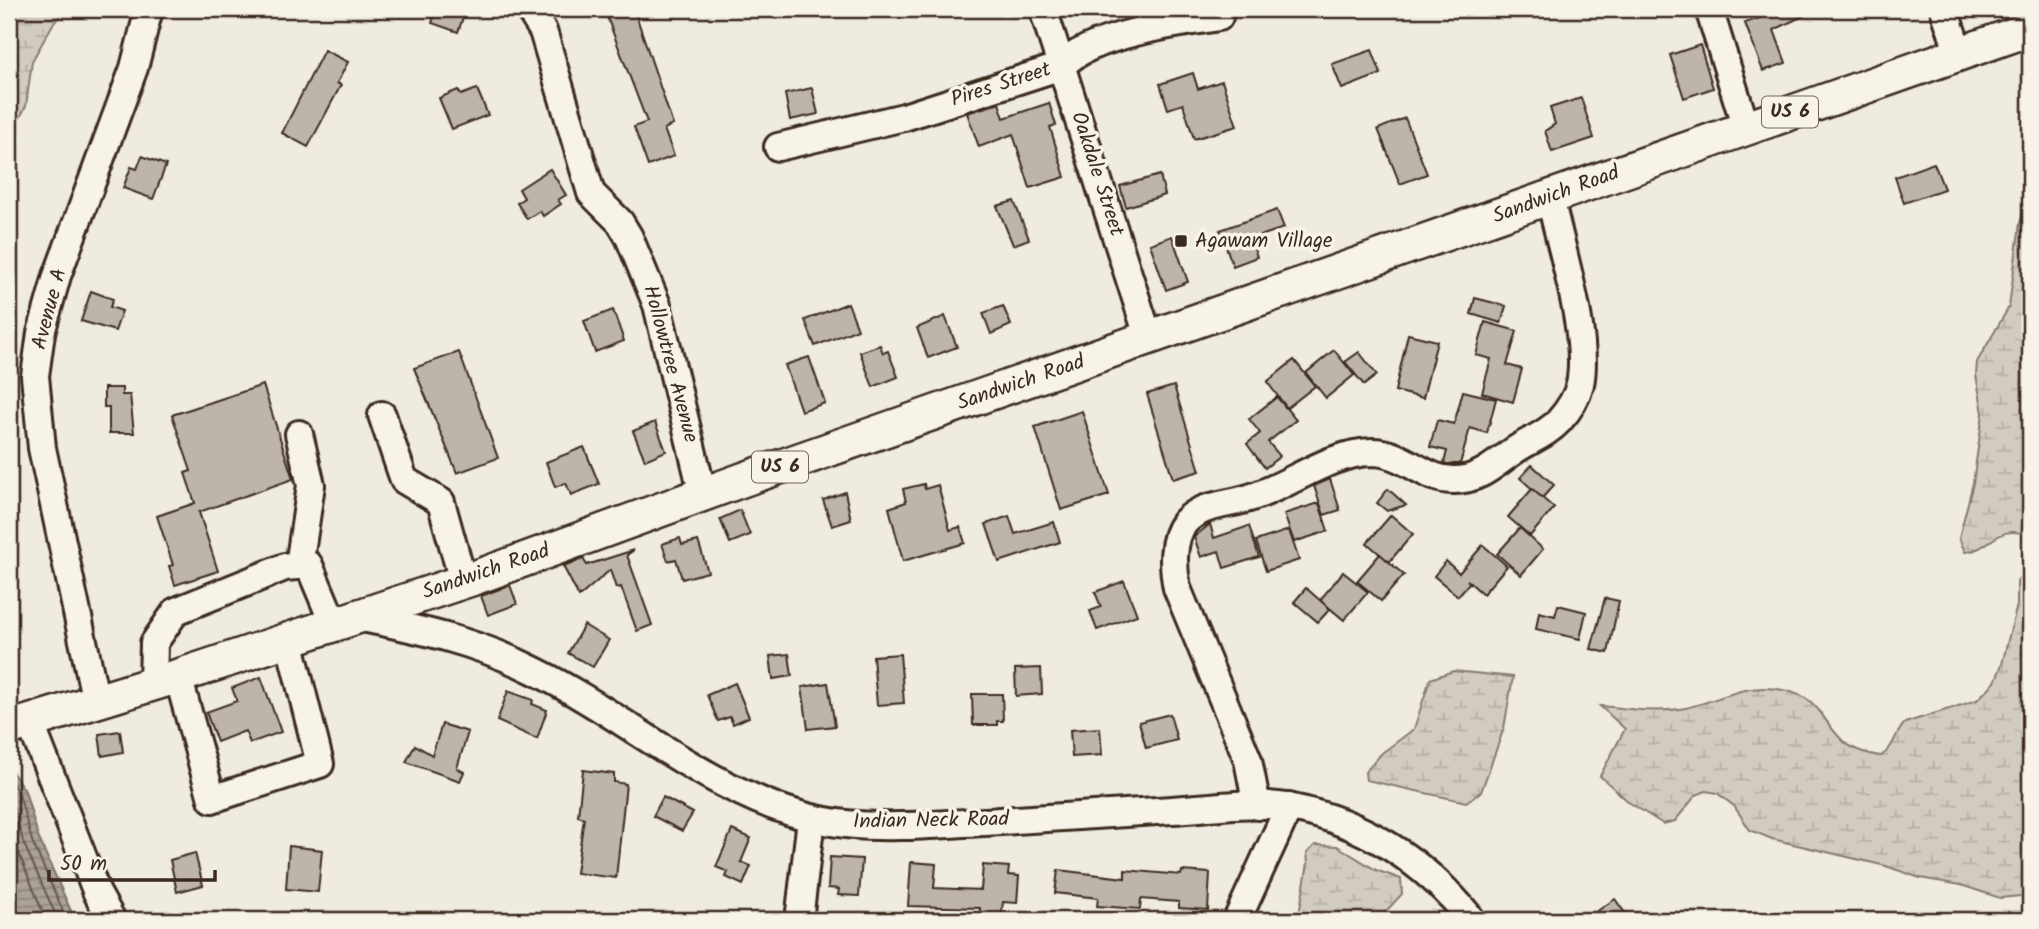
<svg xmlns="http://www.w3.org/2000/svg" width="2039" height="929" font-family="Kalam,sans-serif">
  <defs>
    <pattern id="wetland-marsh" width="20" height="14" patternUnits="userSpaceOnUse" patternTransform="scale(1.75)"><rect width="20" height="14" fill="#d1cbc0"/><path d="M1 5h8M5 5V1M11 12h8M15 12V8" fill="none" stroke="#b4aea5"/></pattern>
    <pattern id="water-rules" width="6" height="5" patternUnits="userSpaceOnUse" patternTransform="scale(1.75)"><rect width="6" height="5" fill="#aaa296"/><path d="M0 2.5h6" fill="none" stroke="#8c847a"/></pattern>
  </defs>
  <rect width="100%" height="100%" fill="#efebe0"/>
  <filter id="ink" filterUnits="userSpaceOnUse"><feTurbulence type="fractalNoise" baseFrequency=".0143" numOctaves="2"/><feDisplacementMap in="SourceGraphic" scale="14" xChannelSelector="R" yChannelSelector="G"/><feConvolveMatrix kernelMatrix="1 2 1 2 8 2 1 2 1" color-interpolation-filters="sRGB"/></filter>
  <g filter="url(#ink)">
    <!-- wetland -->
    <g fill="url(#wetland-marsh)" stroke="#867a6f" stroke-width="2">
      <polygon points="9,9 66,9 53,24 32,61 26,106 9,139"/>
      <path d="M2030,190V537C1999,520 1990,551 1965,552L1959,538L1973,483L1983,413L1976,375L1977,362L2009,307L2020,223Z"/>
      <path d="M2030,560V895L2000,898L1961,885L1920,878L1886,866L1772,839L1750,830L1734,806L1717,793L1706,791L1696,795L1675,821L1663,824L1630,803L1600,776L1625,729L1600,706C1627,708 1653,713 1680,709C1716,703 1744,681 1783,690C1820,697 1819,717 1842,740C1852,750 1867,754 1881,756C1895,747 1894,734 1905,723L1977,700L1995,682L2002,664L2017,605V582Z"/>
      <polygon points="1453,671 1513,677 1504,728 1481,792 1466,802 1366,780 1365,772 1382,753 1414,729 1430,679"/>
      <polygon points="1315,845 1337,846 1376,870 1401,879 1402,894 1378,920 1298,920 1308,863 1307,853"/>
    </g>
    <!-- water -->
    <polygon fill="url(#water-rules)" stroke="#7e7266" stroke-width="2" points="9,767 25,791 39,839 75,920 9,920"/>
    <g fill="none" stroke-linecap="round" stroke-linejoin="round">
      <!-- shore -->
      <g stroke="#675a4e" stroke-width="2">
        <polyline points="9,778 19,794 32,841 67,920"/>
        <polyline points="9,794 24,844 58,920"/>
        <polyline points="9,829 46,920"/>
      </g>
    </g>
    <!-- building -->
    <g fill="#bdb5aa" stroke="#3b2a1e" stroke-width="2">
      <polygon points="437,9 466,9 458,32 432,23"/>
      <polygon points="634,9 673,125 664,129 674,156 648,166 634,127 647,122 607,17"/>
      <polygon points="1786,9 1805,9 1807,14 1774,30 1786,63 1763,71 1745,23"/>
      <polygon points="1700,45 1713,88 1684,98 1670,55"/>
      <polygon points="324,50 348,62 337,83 341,85 308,147 282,133"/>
      <polygon points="1372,50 1381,74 1342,89 1332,64"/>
      <polygon points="1193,73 1198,89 1222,81 1237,126 1194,139 1183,104 1168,109 1160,84"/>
      <polygon points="812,88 818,114 790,120 785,94"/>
      <polygon points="477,89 488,115 452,129 439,98 458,90 461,95"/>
      <polygon points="1581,98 1594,138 1552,152 1545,131 1555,124 1550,108"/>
      <polygon points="999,103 1004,118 1049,103 1056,125 1050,127 1065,177 1030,188 1013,134 979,147 967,113"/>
      <polygon points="1405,118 1427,174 1400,184 1378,129"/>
      <polygon points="142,156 166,165 153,199 123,188 131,167 137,169"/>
      <polygon points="1934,163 1944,189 1904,203 1895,177"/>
      <polygon points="550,169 566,195 558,200 561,204 543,216 540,211 527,219 517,203 524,198 519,189"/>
      <polygon points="1160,175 1165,195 1126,207 1120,186"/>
      <polygon points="1014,201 1029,239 1013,245 997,206"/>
      <polygon points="1277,210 1284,228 1251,239 1257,257 1233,266 1220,230"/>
      <polygon points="1172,236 1188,282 1166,290 1150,244"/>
      <polygon points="91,291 113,299 110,307 122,311 115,331 81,321"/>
      <polygon points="1475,298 1506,306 1501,323 1471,314"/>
      <polygon points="848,303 858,329 815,346 805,320"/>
      <polygon points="1003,306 1011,325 991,334 983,313"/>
      <polygon points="613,310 624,341 595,352 584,321"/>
      <polygon points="945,316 957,347 928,358 917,328"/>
      <polygon points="1485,322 1517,331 1507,365 1522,369 1513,402 1482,393 1491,359 1476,355"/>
      <polygon points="1408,334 1437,341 1423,398 1395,391"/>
      <polygon points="880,345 883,353 888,351 898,377 873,387 860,352"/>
      <polygon points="1334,350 1354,375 1326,398 1306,373"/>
      <polygon points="459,352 498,458 457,473 414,368"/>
      <polygon points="1359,352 1377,375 1364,385 1345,362"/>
      <polygon points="809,357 825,403 801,411 785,365"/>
      <polygon points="1294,360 1315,386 1287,408 1267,382"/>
      <polygon points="263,385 293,479 199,512 218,571 175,585 169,566 173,565 157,516 195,503 185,473 191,471 172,415"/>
      <polygon points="1174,386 1200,471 1173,479 1147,394"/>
      <polygon points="104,388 122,388 122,395 130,395 134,433 109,433 109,407 104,407"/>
      <polygon points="1463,391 1496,399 1487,433 1470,428 1460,464 1447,464 1444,463 1447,451 1430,447 1437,420 1454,424"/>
      <polygon points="1277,397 1296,420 1268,442 1280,456 1265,468 1247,444 1260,433 1249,419"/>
      <polygon points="1082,411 1109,495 1061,510 1035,427"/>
      <polygon points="655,422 666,451 645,460 633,431"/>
      <polygon points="584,447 599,484 571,495 566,483 555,487 546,462"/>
      <polygon points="1532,465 1554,485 1542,498 1520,478"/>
      <polygon points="1330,479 1340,510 1324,515 1314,486"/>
      <polygon points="924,484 925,489 938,485 950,530 960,527 965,543 903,561 889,508 906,502 903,489"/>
      <polygon points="1388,489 1406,505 1387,511 1377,503"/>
      <polygon points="1532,489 1554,508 1530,536 1508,517"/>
      <polygon points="845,492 851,520 832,526 823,500"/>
      <polygon points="1319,503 1328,531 1294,542 1284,514"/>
      <polygon points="740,510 750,535 730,543 720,519"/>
      <polygon points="1391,515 1413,534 1389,562 1367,543"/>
      <polygon points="1009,516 1015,534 1054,522 1060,542 999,562 986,524"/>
      <polygon points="1210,524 1214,538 1249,526 1259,557 1224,568 1219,551 1201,557 1194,537"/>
      <polygon points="1520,528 1543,549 1521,575 1497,554"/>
      <polygon points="1289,530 1299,560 1266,571 1256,541"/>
      <polygon points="680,538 682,545 698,541 708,572 682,579 676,559 668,561 662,544"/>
      <polygon points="1483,545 1507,566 1483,594 1467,580 1470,582 1458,596 1434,576 1446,561 1459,573"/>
      <polygon points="634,550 627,555 652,625 637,631 621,587 616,588 610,570 579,597 563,566 583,559 587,565"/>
      <polygon points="1380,554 1404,575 1381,601 1357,581"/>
      <polygon points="1343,572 1368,592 1344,620 1320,600"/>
      <polygon points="1124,581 1137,615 1097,630 1090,611 1101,607 1095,592"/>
      <polygon points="510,585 517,604 488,615 481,596"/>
      <polygon points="1306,588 1330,609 1318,622 1294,602"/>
      <polygon points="1605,598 1619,601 1608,653 1591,649"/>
      <polygon points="1558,605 1586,612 1580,639 1536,629 1539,612 1555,616"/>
      <polygon points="584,625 609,640 593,667 568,653"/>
      <polygon points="789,654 792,676 773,679 770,656"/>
      <polygon points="900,654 904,703 877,705 873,656"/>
      <polygon points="1041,668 1042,694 1016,696 1015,669"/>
      <polygon points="261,677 281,732 250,743 245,731 217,742 206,712 237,701 232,688"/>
      <polygon points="735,683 749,717 733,724 730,717 718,721 707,695"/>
      <polygon points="828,683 835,726 808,729 802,687"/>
      <polygon points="508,691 533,700 532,704 547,710 537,739 497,721"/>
      <polygon points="972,694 1002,694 1003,721 997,721 997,725 973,725"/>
      <polygon points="1170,714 1177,740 1146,748 1139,722"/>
      <polygon points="442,724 468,732 457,768 464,772 460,781 406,762 415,745 432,755"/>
      <polygon points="1100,728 1102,755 1072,757 1070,730"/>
      <polygon points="120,731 123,752 102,756 99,734"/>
      <polygon points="583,770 614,774 614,782 626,784 616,878 576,873 584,818 578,816"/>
      <polygon points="663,797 693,813 682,831 653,816"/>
      <polygon points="732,830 751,838 741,862 751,866 743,885 726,877 728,872 716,867"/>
      <polygon points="289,846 322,850 318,892 286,889"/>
      <polygon points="195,853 203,885 177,892 170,860"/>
      <polygon points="830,857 862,859 859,896 838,895 839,889 828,888"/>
      <polygon points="911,862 936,864 934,888 981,890 983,865 1009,867 1008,875 1019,876 1017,903 1003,902 1001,919 980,917 980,908 908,906"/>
      <polygon points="1058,870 1125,878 1125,870 1181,875 1182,871 1210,873 1208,910 1179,908 1179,902 1141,899 1140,909 1097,906 1098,898 1055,893"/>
      <polygon points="1615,899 1630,920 1584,920"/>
    </g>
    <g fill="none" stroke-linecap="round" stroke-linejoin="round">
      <defs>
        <g id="minor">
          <polyline points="529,9 543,31 591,193 620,222 629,237 657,305 703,495"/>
          <polyline points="1043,9 1149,339"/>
          <polyline points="1709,9 1746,128"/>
          <polyline points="1944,9 1959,53"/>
          <path d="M778,147L904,117L1062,66C1089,35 1178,23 1219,17"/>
          <polyline points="382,415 404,480 441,502 463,581"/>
          <polyline points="299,434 311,485 299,566"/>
          <path d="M357,617C419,629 478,642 535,671C636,721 731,812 846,824C892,829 939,824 985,822C1047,818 1110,814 1172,810C1211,808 1254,800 1292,808C1367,823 1425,862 1472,920"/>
          <polyline points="178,676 212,799 320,764 289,640"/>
          <polyline points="153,684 154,643 176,611 285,567 309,565 334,625"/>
          <polyline points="96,702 42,448 35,376 41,333 57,276 134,68 149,9"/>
          <polyline points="30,722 97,893 112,920"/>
          <path d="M1257,806L1248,760L1177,588C1173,568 1171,539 1185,522C1201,504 1228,505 1249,498C1290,486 1328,453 1372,452C1405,452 1424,481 1455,480C1480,480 1496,463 1515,450C1530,440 1547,434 1559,421C1568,411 1577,397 1580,384C1590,337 1560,246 1550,197"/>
          <polyline points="799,920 811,819"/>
          <polyline points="1237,920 1289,807"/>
        </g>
        <polyline id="major" points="9,728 185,674 474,578 742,480 2030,29"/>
      </defs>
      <!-- minor casing -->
      <use href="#minor" stroke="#3b2a1e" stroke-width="32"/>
      <!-- major casing -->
      <use href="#major" stroke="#3b2a1e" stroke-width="38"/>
      <!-- minor -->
      <use href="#minor" stroke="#f7f3e8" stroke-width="26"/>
      <!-- major -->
      <use href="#major" stroke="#f7f3e8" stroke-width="33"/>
    </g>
  </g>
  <!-- markers -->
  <rect fill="#3b2a1e" stroke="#f7f3e8" stroke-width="2.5" x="1174" y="234" width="14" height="14" rx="3.5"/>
  <g text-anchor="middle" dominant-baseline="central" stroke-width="7" stroke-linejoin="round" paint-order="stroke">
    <!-- shield labels -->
    <g fill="#f7f3e8" stroke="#73665b" stroke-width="2">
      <rect x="1762" y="96.5" width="56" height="31" rx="5"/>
      <rect x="752" y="451.5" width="56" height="31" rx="5"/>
    </g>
    <g font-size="19" font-weight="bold" fill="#3b2a1e">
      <text x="1790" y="112">US 6</text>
      <text x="780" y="467">US 6</text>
    </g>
    <!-- street labels -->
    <g font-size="21" fill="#3b2a1e" stroke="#f7f3e8">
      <text transform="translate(1001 85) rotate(-18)">Pires Street</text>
      <text transform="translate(1097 174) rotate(72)">Oakdale Street</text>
      <text transform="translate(1556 195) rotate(-20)">Sandwich Road</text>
      <text transform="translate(50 309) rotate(-75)">Avenue A</text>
      <text transform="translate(670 364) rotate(75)">Hollowtree Avenue</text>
      <text transform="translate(1021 383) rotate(-19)">Sandwich Road</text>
      <text transform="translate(486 572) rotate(-19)">Sandwich Road</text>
      <text transform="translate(931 821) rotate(-1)">Indian Neck Road</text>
    </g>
    <!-- poi labels -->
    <g font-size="21" fill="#3b2a1e" stroke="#f7f3e8" text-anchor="start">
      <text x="1195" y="241">Agawam Village</text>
    </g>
  </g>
  <!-- margin -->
  <rect width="2039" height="929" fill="none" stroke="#f7f3e8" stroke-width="35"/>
  <rect x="18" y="18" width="2004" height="894" fill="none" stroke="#3b2a1e" stroke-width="2.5" filter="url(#ink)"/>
  <!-- scale -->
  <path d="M49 870v10h166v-10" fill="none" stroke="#3b2a1e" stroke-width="3.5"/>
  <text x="60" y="870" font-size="21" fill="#3b2a1e" stroke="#f7f3e8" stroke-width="5" paint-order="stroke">50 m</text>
</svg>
